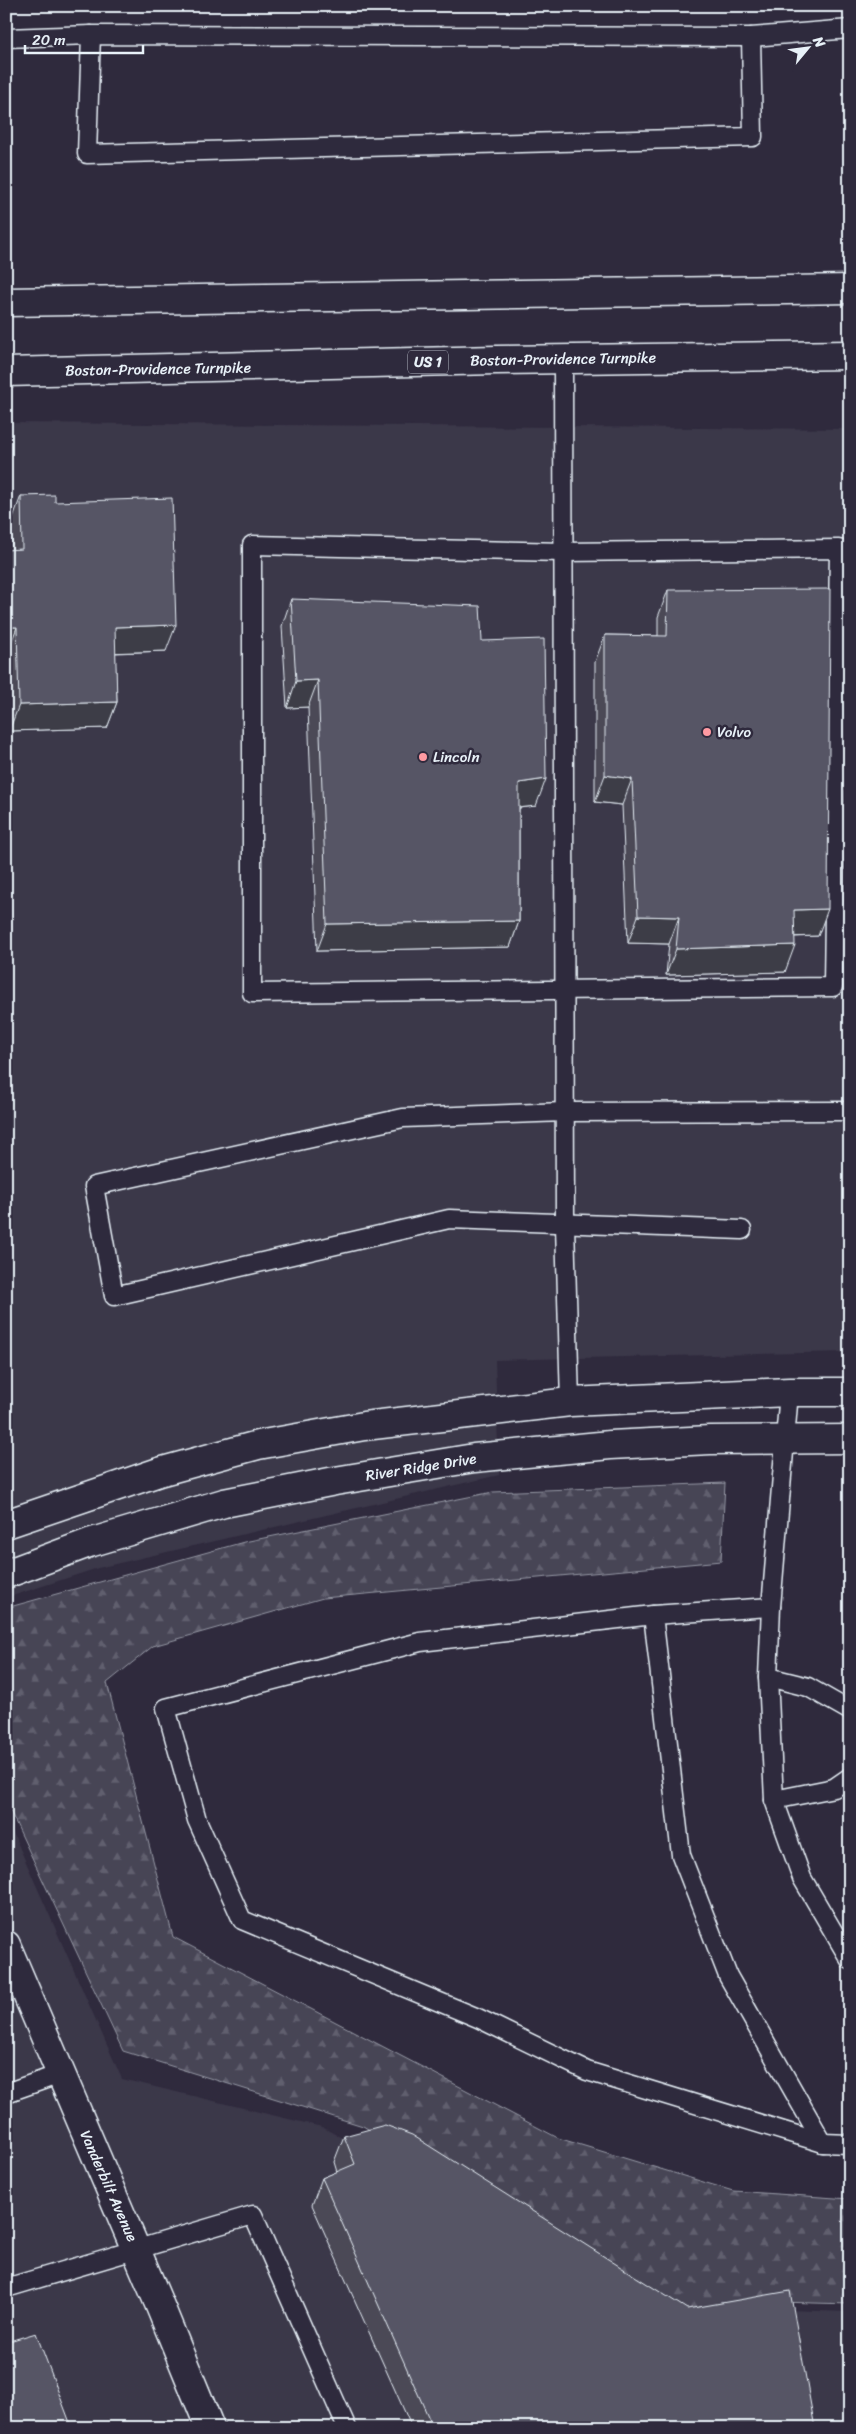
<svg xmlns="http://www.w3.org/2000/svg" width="856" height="2434" font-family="Sriracha,sans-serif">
  <defs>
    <pattern id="forest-firs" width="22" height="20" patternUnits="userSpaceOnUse" patternTransform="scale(1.25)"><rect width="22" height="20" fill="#464455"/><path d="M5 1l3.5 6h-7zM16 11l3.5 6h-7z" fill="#615f6e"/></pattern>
  </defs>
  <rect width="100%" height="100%" fill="#2f2a3d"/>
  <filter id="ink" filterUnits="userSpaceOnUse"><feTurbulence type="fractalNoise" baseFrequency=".02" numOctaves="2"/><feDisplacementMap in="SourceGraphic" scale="10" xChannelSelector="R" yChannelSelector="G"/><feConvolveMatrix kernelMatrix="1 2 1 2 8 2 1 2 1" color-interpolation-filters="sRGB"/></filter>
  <g filter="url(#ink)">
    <!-- built -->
    <g fill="#3b3749">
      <polygon points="6,423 850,429 850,1352 495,1360 499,1475 98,1568 6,1598"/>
      <polygon points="6,1817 122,2079 322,2127 679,2324 786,2310 850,2312 850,2428 6,2428"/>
    </g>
    <!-- forest -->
    <polygon fill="url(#forest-firs)" stroke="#979aa6" points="725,1483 721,1561 323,1598 153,1646 107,1683 173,1937 558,2138 733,2191 850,2199 850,2304 778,2302 686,2317 363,2126 123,2051 6,1802 6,1608 244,1542 493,1492"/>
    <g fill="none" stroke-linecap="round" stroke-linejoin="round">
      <defs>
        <g id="lane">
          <polyline points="91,35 87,154 753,137 751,37"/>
          <polyline points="6,38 91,35 751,37 850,29"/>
          <polyline points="563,359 565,1225 570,1402"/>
          <polygon points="252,545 563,552 839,549 833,987 252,993"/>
          <polyline points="742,1230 449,1219 114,1296 94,1186 403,1118 565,1112 850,1111"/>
          <polyline points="789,1392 771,1607 768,1677 808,1687 850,1711"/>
          <polyline points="771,1607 653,1615 681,1855 728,1976 823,2143 850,2144"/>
          <polyline points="653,1615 420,1642 166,1708 197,1820 242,1920 478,2018 587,2071 823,2143"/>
          <polyline points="768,1677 774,1800"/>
          <polyline points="850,1777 834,1788 774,1800 802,1878 850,1960"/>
          <polyline points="6,2093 60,2074"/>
          <polyline points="6,2288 253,2215 347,2428"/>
        </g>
        <g id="street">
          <polyline points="6,1524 159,1472 258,1445 364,1426 570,1402 789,1392 850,1392"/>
          <polyline points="6,1574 89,1543 224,1503 335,1481 474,1458 610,1445 710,1440 850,1439"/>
          <polyline points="6,1945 160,2306 210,2428"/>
        </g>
        <g id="primary">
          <polyline points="6,302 850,289"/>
          <polyline points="6,372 496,360 850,355"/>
        </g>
      </defs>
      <!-- lane casing -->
      <use href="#lane" stroke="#e8f1f8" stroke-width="21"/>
      <!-- street casing -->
      <use href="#street" stroke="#e8f1f8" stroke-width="31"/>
      <!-- primary casing -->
      <use href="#primary" stroke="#e8f1f8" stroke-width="31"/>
      <!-- lane -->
      <use href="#lane" stroke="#2f2a3d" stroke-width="18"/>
      <!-- street -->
      <use href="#street" stroke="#2f2a3d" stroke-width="28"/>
      <!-- primary -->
      <use href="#primary" stroke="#2f2a3d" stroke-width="28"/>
    </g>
    <!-- wall -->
    <g fill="#4b4957" stroke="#e8f1f8">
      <polygon points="21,496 55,502 166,651 115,653 117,702 107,728 9,731 7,654 6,654 6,550 12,550 11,523"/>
      <polygon points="668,590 818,936 794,937 785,972 666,975 669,944 628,943 622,805 595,802 595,662 605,635 658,636 658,617"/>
      <polygon points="291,599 482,641 536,806 519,808 519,921 510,947 317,951 308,707 287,708 282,626"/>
      <polygon points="344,2136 815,2428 412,2428 312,2205 322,2178 337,2172 334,2162"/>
    </g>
    <!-- shaded-wall -->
    <g fill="#3d3c47" stroke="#e8f1f8">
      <polygon points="176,625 166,651 105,653 115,627"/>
      <polygon points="6,627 17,627 7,654 6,654"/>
      <polygon points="318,680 308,707 287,708 296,681"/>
      <polygon points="117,702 107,728 9,731 19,705"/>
      <polygon points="605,775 632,779 622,805 595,802"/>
      <polygon points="546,779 536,806 509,809 519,783"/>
      <polygon points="828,909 818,936 784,937 794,910"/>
      <polygon points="638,916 679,917 669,944 628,943"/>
      <polygon points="519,921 510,947 317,951 327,924"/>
      <polygon points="795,945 785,972 666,975 676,949"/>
    </g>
    <!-- building -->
    <g fill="#575565" stroke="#e8f1f8">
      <polygon points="55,495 55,502 172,498 176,625 115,627 117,702 19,705 17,627 6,627 6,550 22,549 21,496"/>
      <polygon points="830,589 828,909 794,910 795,945 676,949 679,917 638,916 632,779 605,775 605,635 667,636 668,590"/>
      <polygon points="291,599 480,606 482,641 544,639 546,779 519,783 519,921 327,924 318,680 296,681"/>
      <polygon points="385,2125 412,2135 687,2309 790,2291 815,2428 432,2428 431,2423 322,2178 355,2164 344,2136"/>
      <polygon points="36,2333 72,2428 6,2428 6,2342"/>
    </g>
  </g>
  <!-- markers -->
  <g fill="#ff9aa2" stroke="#2f2a3d" stroke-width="2">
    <circle cx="707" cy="732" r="5"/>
    <circle cx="423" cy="757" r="5"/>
  </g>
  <g text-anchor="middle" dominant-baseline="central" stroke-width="5" stroke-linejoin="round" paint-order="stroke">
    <!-- shield labels -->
    <rect fill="#2f2a3d" stroke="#b0b5c0" stroke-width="1" x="408" y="350.5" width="40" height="23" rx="4"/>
    <g font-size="14" font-weight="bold" fill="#e8f1f8">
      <text x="428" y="362">US 1</text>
    </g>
    <!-- street labels -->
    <g font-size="15" fill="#e8f1f8" stroke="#2f2a3d">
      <text transform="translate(563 359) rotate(-1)">Boston-Providence Turnpike</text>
      <text transform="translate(158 369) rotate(-1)">Boston-Providence Turnpike</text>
      <text transform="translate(421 1467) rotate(-9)">River Ridge Drive</text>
      <text transform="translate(109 2186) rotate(66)">Vanderbilt Avenue</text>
    </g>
    <!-- poi labels -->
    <g font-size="15" fill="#e8f1f8" stroke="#2f2a3d" text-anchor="start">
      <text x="717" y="732">Volvo</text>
      <text x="433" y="757">Lincoln</text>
    </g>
  </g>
  <!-- margin -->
  <rect width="856" height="2434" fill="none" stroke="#2f2a3d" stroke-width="25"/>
  <rect x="12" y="12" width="831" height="2409" fill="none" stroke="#e8f1f8" stroke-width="2" filter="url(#ink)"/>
  <!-- north arrow -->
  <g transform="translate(808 48) rotate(61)" stroke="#2f2a3d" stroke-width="4" paint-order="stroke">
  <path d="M0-4L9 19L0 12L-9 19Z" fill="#e8f1f8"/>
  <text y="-8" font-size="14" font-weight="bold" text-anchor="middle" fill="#e8f1f8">N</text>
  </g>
  <!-- scale -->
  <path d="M25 45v8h118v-8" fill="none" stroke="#e8f1f8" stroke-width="2.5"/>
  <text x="32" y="45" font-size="15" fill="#e8f1f8" stroke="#2f2a3d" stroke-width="4" paint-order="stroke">20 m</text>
</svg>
